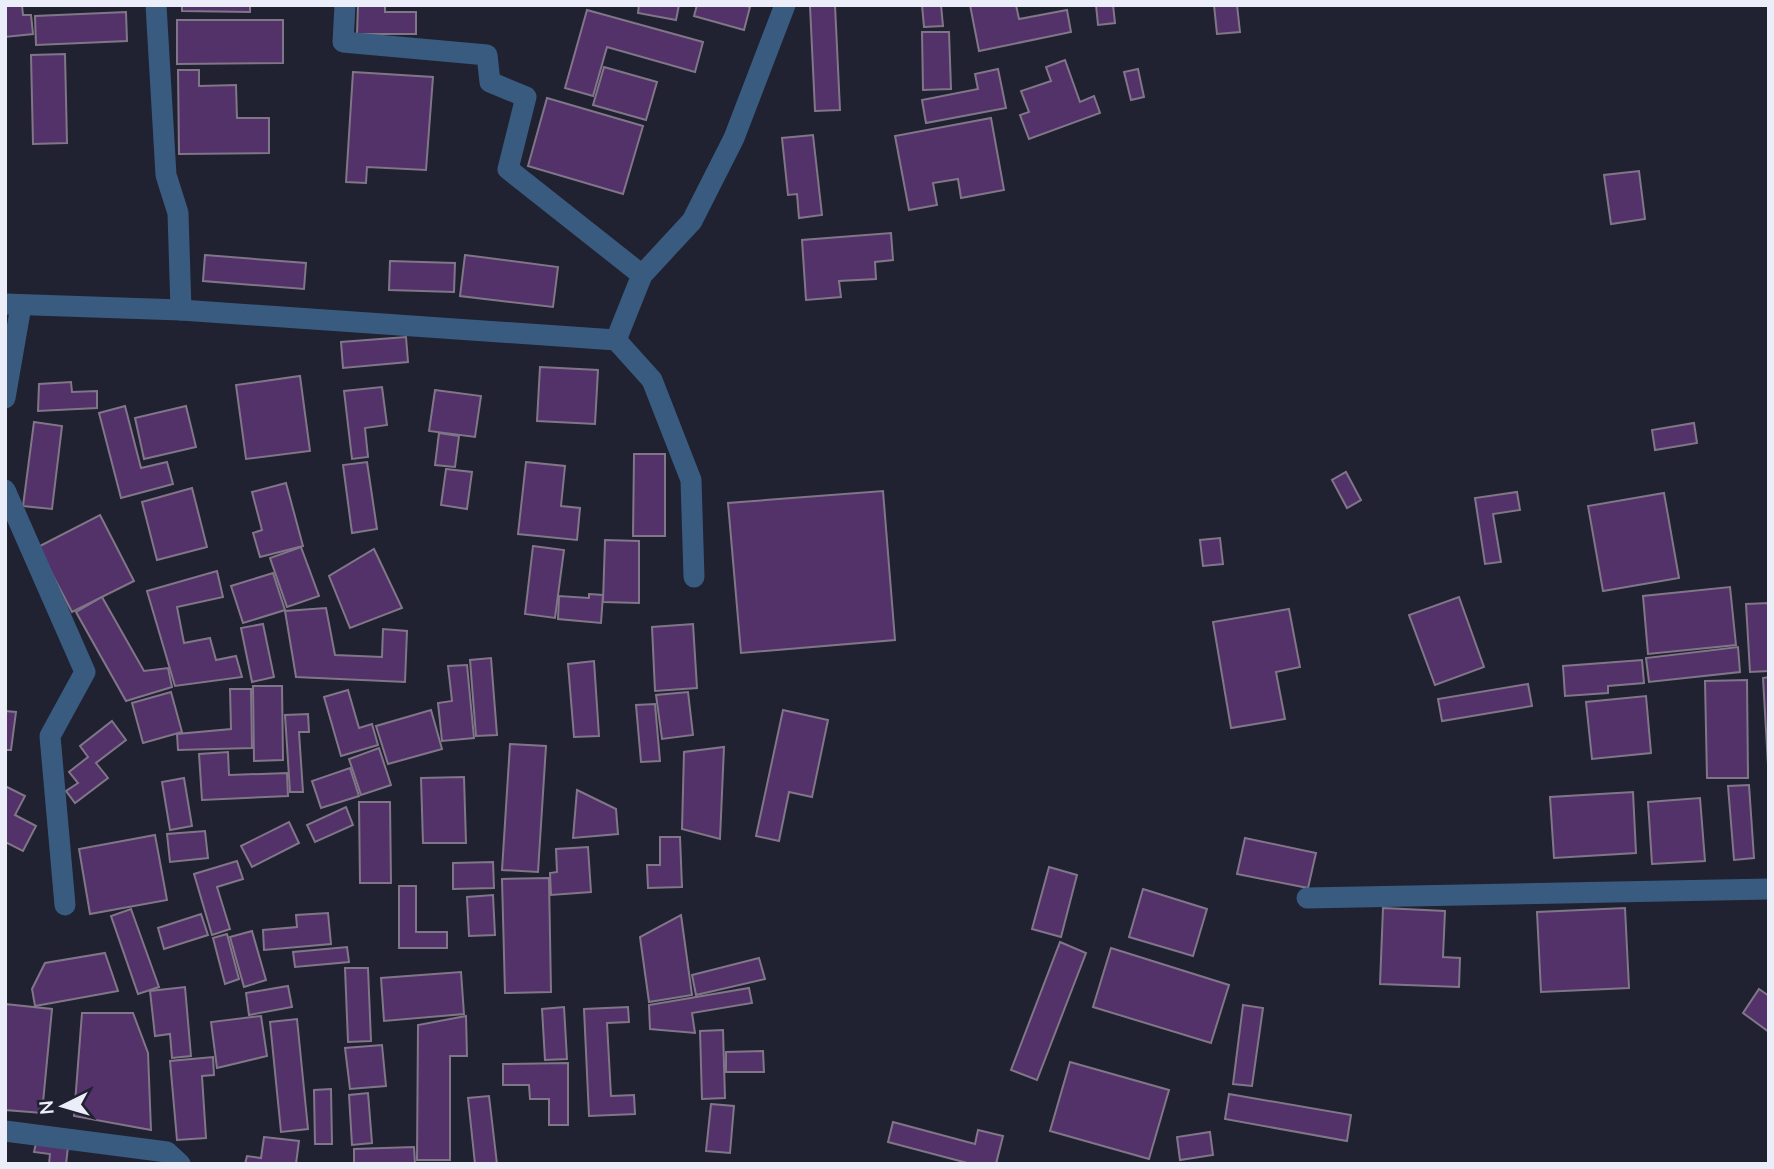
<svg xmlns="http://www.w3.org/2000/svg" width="1774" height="1169" font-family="'Nunito Sans',sans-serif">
  <rect width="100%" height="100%" fill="#202131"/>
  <!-- building -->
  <g fill="#53326a" stroke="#807688" stroke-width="2">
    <polygon points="5,5 22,5 23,15 31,15 33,34 5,37"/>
    <polygon points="182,5 250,5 250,12 182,11"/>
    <polygon points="358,5 385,5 385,12 416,12 416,34 357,34"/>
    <polygon points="639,5 679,5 676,20 638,13"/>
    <polygon points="697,5 743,5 750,7 744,30 694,16"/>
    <polygon points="835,5 840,110 815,111 810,6"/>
    <polygon points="922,5 941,5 943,26 924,27"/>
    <polygon points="970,5 1016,5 1019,19 1067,10 1071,32 979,51"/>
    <polygon points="1096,5 1113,5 1115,23 1098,25"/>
    <polygon points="1214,5 1237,5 1240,32 1217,34"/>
    <polygon points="587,10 703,42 695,72 607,47 593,96 565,88"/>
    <polygon points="126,12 127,41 36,45 35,16"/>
    <polygon points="177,20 283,20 283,63 177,64"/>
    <polygon points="922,32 949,32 951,89 923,90"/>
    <polygon points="65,54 67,143 33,144 31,55"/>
    <polygon points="1065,60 1080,102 1094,96 1100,113 1029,139 1020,115 1029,112 1021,91 1051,81 1046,67"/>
    <polygon points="604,67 657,82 646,120 593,105"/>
    <polygon points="998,69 1006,108 926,123 922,100 978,89 975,74"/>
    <polygon points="1138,69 1144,97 1131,100 1124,72"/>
    <polygon points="178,70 199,70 199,86 236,85 237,118 269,118 269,153 179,154"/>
    <polygon points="353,72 433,77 426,170 367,167 366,183 346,182"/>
    <polygon points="547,98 643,126 623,194 528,166"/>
    <polygon points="991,118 1004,190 961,198 958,179 933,183 937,205 909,210 895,136"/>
    <polygon points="813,135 822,215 799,218 797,194 788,195 782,138"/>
    <polygon points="1639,171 1645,219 1611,224 1604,175"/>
    <polygon points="891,233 893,260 875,262 876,279 839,281 841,297 806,300 802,240"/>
    <polygon points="205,255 306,263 304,289 203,281"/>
    <polygon points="465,255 558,267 553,307 460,296"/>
    <polygon points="390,261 455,263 454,292 389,290"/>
    <polygon points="406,337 408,362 343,368 341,342"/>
    <polygon points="540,367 598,370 595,424 537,421"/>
    <polygon points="300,376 310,451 246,459 236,385"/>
    <polygon points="71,382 72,392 97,391 97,408 38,411 39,384"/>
    <polygon points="382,387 387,425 365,428 368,457 352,459 344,391"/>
    <polygon points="435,390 481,396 475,437 429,431"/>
    <polygon points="125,406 141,468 167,462 173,484 121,498 99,413"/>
    <polygon points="186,406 196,447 144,459 135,418"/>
    <polygon points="34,422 62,426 52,509 23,506"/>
    <polygon points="1694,423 1697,443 1655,450 1652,430"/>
    <polygon points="439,433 459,436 455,467 435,465"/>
    <polygon points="634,454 665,454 665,536 633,536"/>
    <polygon points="367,462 377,529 352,533 343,465"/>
    <polygon points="526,462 565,466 561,506 580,508 577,540 518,534"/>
    <polygon points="446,469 472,472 467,509 441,505"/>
    <polygon points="1346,472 1361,500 1347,508 1332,480"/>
    <polygon points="286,483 303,546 260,557 253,533 262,530 252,492"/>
    <polygon points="192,488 207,547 157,560 142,502"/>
    <polygon points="883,491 895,640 741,653 728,503"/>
    <polygon points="1517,492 1520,510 1493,514 1501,562 1485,564 1475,498"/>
    <polygon points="1664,493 1679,578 1603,591 1588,506"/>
    <polygon points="100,515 134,581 72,612 38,547"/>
    <polygon points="1220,538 1223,564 1203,566 1200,540"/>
    <polygon points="605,540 639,541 639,603 603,602"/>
    <polygon points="533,546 564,550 555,618 525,614"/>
    <polygon points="301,547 319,596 287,607 270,558"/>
    <polygon points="374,549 402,608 350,628 329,576"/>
    <polygon points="217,571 223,597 177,607 184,643 210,638 216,660 236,656 242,677 175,686 147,591"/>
    <polygon points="273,573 285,610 243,623 231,586"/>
    <polygon points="1730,587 1736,645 1648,654 1643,596"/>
    <polygon points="589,594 603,595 601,623 558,619 559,596 589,598"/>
    <polygon points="102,597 144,671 168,668 172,687 126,701 76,612"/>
    <polygon points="1459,597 1484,667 1435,685 1409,615"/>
    <polygon points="1769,603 1769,671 1750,672 1746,604"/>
    <polygon points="326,608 335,655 382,657 383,629 407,631 405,682 296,677 285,611"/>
    <polygon points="1289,609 1300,667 1276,672 1285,719 1231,728 1213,622"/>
    <polygon points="263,624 274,677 252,682 241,628"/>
    <polygon points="693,624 697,688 655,691 652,627"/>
    <polygon points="1738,647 1740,672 1649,682 1646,658"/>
    <polygon points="491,658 497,735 476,736 470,660"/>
    <polygon points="1642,660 1644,683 1608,686 1608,693 1565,696 1563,666"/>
    <polygon points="594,661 599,736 574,737 568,664"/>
    <polygon points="467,665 474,738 442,741 438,703 452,701 448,666"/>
    <polygon points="1769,677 1769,765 1768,765 1763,678"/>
    <polygon points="1747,680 1748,778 1707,778 1705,681"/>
    <polygon points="1528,684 1532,706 1442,721 1438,699"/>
    <polygon points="253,686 282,686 283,760 254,761"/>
    <polygon points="230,689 251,689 252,748 178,750 177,734 231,729"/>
    <polygon points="348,690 359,728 372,724 378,745 341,756 324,697"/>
    <polygon points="171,692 182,732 143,743 132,703"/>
    <polygon points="688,692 693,735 662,739 656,695"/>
    <polygon points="1646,696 1651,753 1592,759 1586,702"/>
    <polygon points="655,704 660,761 641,762 636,705"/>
    <polygon points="431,710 442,749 388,764 376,726"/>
    <polygon points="783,710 828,720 812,797 789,792 779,841 756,836"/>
    <polygon points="5,711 16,712 11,750 5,750"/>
    <polygon points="308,714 309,732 299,732 303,792 290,792 285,715"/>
    <polygon points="112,721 126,740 96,763 108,778 75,803 66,791 78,783 69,772 88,757 80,746"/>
    <polygon points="510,744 546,746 538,872 502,870"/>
    <polygon points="724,747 720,839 682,829 684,752"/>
    <polygon points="379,748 391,785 361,795 349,759"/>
    <polygon points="228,752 229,775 287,773 288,796 202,800 199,754"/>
    <polygon points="350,768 359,796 321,808 312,781"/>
    <polygon points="464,777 466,843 423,843 421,778"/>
    <polygon points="184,778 192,826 170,830 162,782"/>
    <polygon points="1749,785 1754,858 1734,860 1728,786"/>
    <polygon points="5,786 25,796 15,815 36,826 23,851 5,842"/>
    <polygon points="577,790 616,809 618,834 573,838"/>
    <polygon points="1633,792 1636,853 1554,858 1550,797"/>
    <polygon points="1700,798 1705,861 1652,864 1648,802"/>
    <polygon points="359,802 390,802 391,883 360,883"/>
    <polygon points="346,807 353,825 315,842 307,825"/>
    <polygon points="289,822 299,843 252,867 241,846"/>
    <polygon points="205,831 208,858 170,862 167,834"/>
    <polygon points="155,835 167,900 90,914 79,849"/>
    <polygon points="660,837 680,837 682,887 648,888 647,865 660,865"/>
    <polygon points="1245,838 1316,853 1308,888 1237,874"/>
    <polygon points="588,847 591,892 551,895 550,873 557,872 556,849"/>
    <polygon points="237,861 243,879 217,887 230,929 212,935 194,874"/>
    <polygon points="493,862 494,888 453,889 453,863"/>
    <polygon points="1049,867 1077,875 1061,937 1032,929"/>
    <polygon points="549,878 551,992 505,993 502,879"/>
    <polygon points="399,886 416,886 416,932 447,932 447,948 399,948"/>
    <polygon points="1143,889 1207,909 1193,956 1129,937"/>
    <polygon points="493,895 495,935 469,936 467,897"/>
    <polygon points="1383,908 1445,911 1443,957 1460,958 1459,987 1380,984"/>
    <polygon points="1625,908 1629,988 1541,992 1537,912"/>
    <polygon points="131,909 159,987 138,994 111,916"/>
    <polygon points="328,913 331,944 264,950 263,930 297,927 296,915"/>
    <polygon points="201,914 208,935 164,949 158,928"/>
    <polygon points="681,915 692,995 649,1002 640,937"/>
    <polygon points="252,931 266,980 244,987 230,937"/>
    <polygon points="227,934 239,979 225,984 213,938"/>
    <polygon points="1060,942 1086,953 1037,1080 1011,1070"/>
    <polygon points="347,947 349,962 295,967 293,952"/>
    <polygon points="1111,948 1229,985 1211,1043 1093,1007"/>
    <polygon points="105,953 118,991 35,1006 32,989 45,963"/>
    <polygon points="759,958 765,979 696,995 692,975"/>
    <polygon points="345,968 368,968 371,1041 348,1042"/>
    <polygon points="461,972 464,1014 384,1021 381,978"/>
    <polygon points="288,986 292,1007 249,1015 246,993"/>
    <polygon points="185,987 191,1056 172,1058 170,1034 155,1036 150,991"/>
    <polygon points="749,988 752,1003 692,1013 695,1033 650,1029 649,1005"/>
    <polygon points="1759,989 1769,996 1769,1032 1743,1013"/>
    <polygon points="5,1004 52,1009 42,1113 5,1110"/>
    <polygon points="1243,1005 1263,1008 1252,1086 1233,1084"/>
    <polygon points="564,1007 567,1059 545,1060 542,1009"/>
    <polygon points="628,1007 629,1022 607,1023 611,1096 634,1095 635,1114 589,1116 584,1009"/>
    <polygon points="82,1013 133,1013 148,1053 151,1130 74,1116"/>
    <polygon points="261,1016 267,1056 217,1068 211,1022"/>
    <polygon points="466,1016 467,1056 450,1056 450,1160 417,1160 418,1025"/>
    <polygon points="297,1019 308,1129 281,1132 270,1022"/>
    <polygon points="723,1030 725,1098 702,1099 700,1031"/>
    <polygon points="382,1045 386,1086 350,1089 345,1048"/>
    <polygon points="763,1051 764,1072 726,1072 726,1052"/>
    <polygon points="213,1057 214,1075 202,1076 206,1138 177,1140 170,1061"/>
    <polygon points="1070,1062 1169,1090 1149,1159 1050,1131"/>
    <polygon points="568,1063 568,1125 549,1125 549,1099 530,1099 529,1085 503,1085 503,1064"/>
    <polygon points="331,1089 332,1144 315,1144 314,1090"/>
    <polygon points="368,1093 372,1143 352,1145 349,1095"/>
    <polygon points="1229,1094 1351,1115 1347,1141 1225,1119"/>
    <polygon points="489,1096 497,1164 475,1164 468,1098"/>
    <polygon points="711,1104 734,1106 730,1153 706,1151"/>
    <polygon points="893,1122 975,1144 978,1130 1003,1136 996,1164 971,1164 888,1142"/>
    <polygon points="1210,1132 1213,1155 1180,1160 1177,1137"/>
    <polygon points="264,1137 299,1141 296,1164 245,1164 247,1156 261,1158"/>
    <polygon points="36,1143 68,1147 66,1164 49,1164 50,1154 34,1152"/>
    <polygon points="414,1147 415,1164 354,1164 354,1149"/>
  </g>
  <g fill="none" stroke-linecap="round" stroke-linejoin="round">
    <!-- minor -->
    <g stroke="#395b7f" stroke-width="21">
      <polyline points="156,5 166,175 178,213 181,310"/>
      <polyline points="345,5 343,42 487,55 490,82 526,97 508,169 642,275"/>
      <polyline points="5,304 181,310 616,340 652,380 691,480 694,577"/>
      <polyline points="616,340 642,275 692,221 734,138 785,5"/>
      <polyline points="5,398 21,306"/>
      <polyline points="5,490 85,672 50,736 65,905"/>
      <polyline points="1307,898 1769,889"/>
      <polyline points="5,1131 167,1152 180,1164"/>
    </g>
  </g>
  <!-- border -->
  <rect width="1774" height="1169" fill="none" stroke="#ebedf8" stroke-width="14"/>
  <!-- north arrow -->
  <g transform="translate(63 1106) rotate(265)" stroke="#202131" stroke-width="5" paint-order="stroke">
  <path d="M0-5L12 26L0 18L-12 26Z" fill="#ebedf8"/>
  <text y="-10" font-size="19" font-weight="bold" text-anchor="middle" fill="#ebedf8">N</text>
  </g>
</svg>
